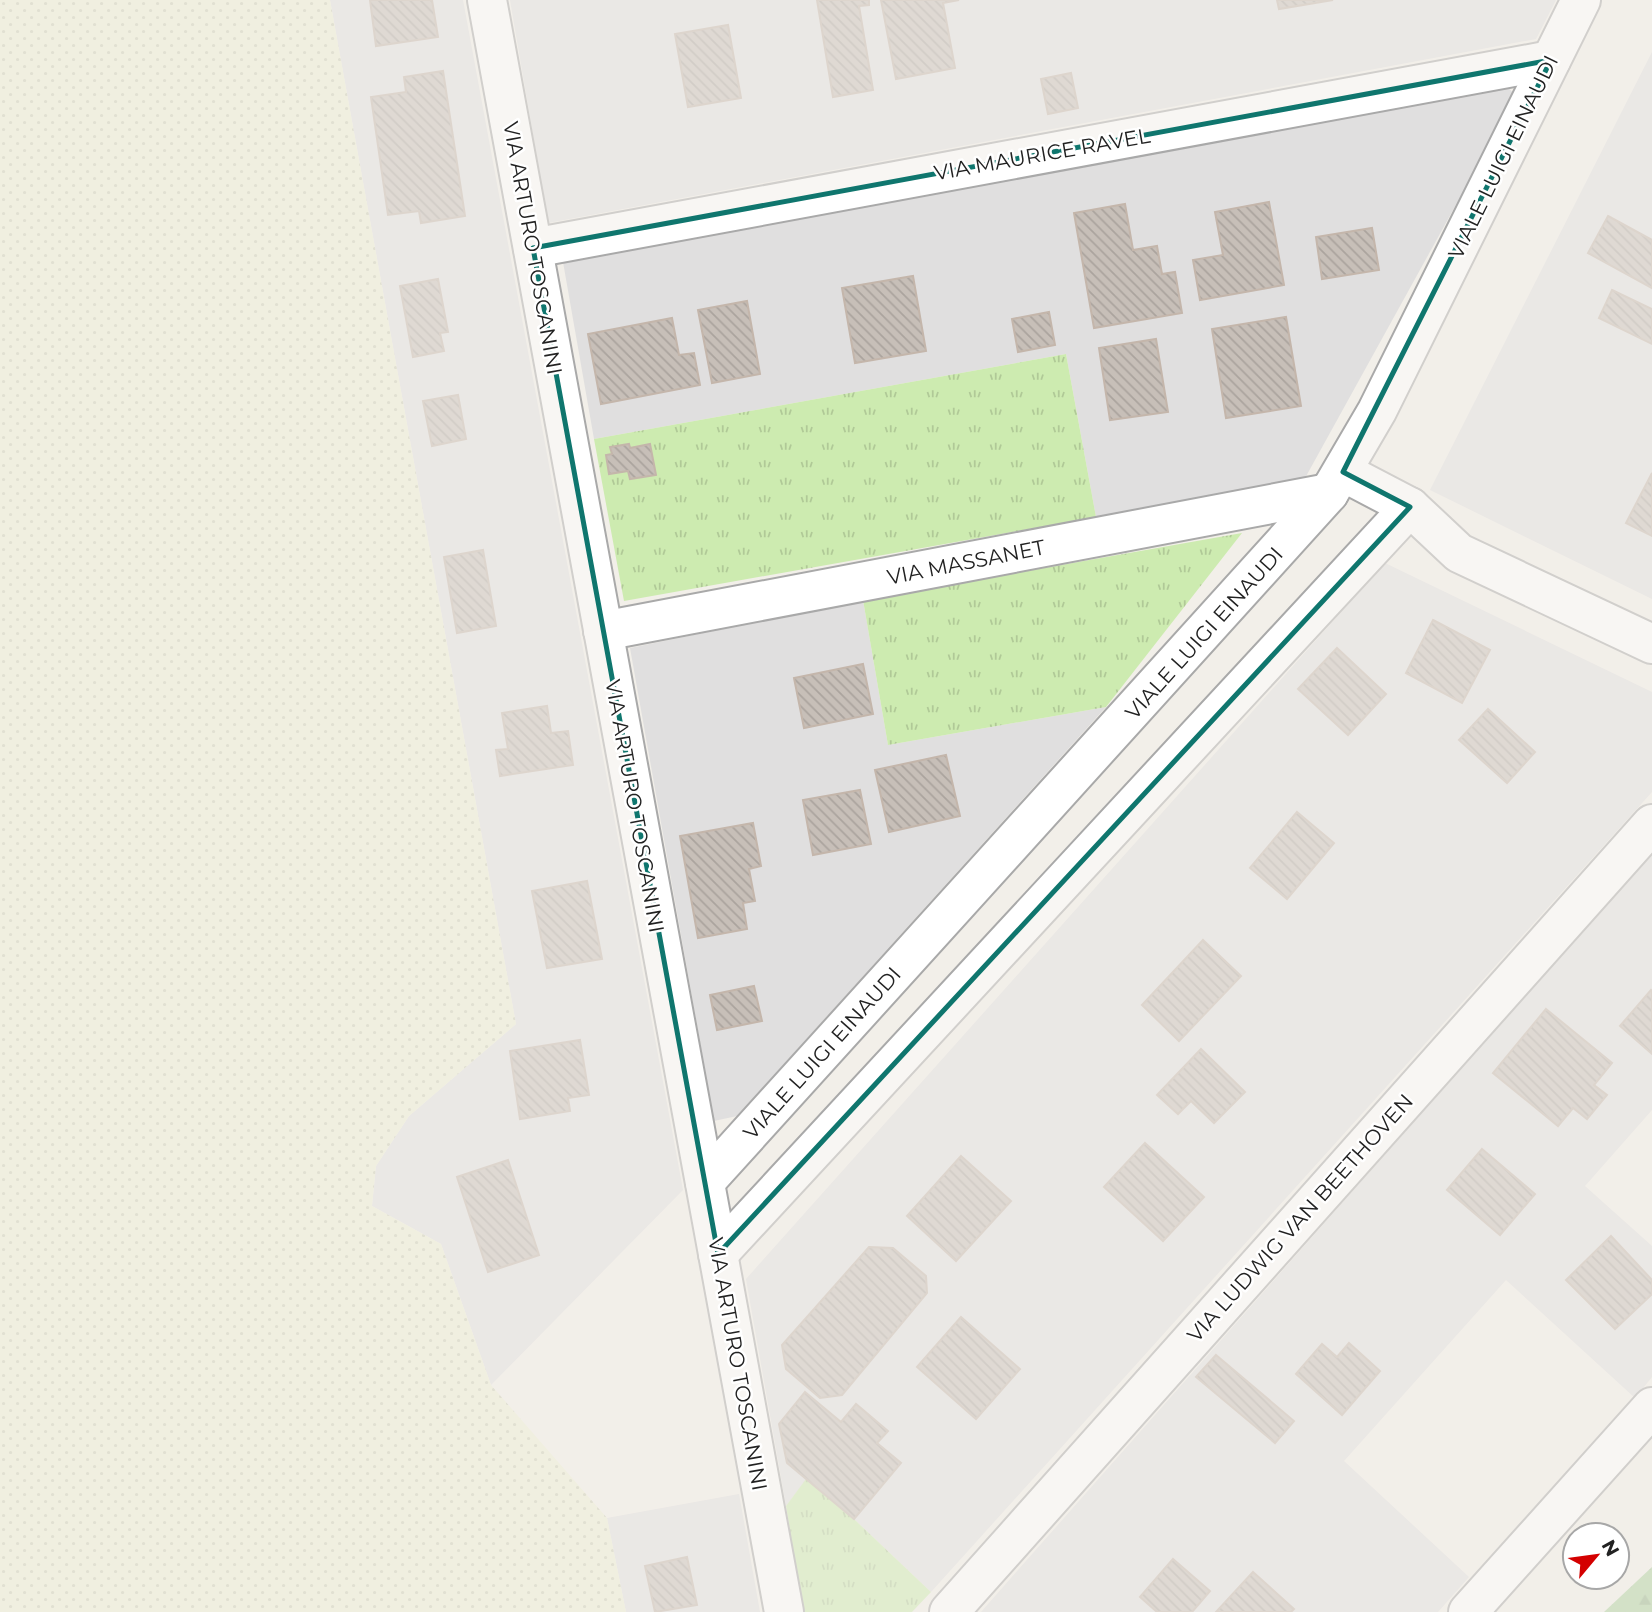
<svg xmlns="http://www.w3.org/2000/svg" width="1652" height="1612" font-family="Montserrat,sans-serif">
  <defs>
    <pattern id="farmland-dots" width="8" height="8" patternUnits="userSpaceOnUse" patternTransform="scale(1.75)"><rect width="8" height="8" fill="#eef0d5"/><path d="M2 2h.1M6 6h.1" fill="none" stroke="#ccceb7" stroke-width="1.8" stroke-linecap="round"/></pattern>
    <pattern id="grass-tufts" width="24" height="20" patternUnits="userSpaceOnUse" patternTransform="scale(1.75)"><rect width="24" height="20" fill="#cdebb0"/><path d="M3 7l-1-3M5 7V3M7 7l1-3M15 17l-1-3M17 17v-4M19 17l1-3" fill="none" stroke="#b0c997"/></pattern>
    <pattern id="forest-firs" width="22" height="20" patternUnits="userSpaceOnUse" patternTransform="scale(1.75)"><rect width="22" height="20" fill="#add19e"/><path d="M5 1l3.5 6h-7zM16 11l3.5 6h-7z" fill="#95b388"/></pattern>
    <pattern id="building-back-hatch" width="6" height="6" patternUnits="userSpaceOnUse" patternTransform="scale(1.75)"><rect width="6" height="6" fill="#c7bfb8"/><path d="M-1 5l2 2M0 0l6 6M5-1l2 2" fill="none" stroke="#aba49e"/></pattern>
  </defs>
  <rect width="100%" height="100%" fill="#f2efe9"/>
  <!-- residential -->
  <g fill="#e0dfdf">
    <polygon points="330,0 463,0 683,1190 491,1385 441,1244 372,1206 376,1166 409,1116 516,1024"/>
    <polygon points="510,0 1556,0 1536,39 548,223"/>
    <polygon points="1652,52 1652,599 1430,490"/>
    <polygon points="1505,84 1516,96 1304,480 1096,517 1066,354 594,439 563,262"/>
    <polygon points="1385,563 1652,692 1652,792 931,1592 854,1519 806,1480 786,1506 746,1279"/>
    <polygon points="863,600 888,745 1106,707 737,1116 714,1121 630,648"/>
    <polygon points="1652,852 1652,1110 1585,1186 1652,1246 1652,1377 1635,1398 1506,1280 1344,1461 1469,1577 1438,1612 981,1612"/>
    <polygon points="739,1494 760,1612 626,1612 607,1518"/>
  </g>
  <!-- farmland -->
  <polygon fill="url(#farmland-dots)" points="0,0 330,0 516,1024 409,1116 376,1166 372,1206 441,1244 491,1385 607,1518 626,1612 0,1612"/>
  <!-- grass -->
  <g fill="url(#grass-tufts)" fill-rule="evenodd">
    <path d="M1066,354L1096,517L624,601L594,439ZM629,444L630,448L650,444L656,474L630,479L628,471L609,474L606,456Z"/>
    <polygon points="1242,533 1106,707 888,745 863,600"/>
    <polygon points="806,1479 854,1519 931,1592 912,1612 803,1612 786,1506"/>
  </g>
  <!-- forest -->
  <polygon fill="url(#forest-firs)" points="1652,1567 1652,1612 1604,1612"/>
  <!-- building -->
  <g fill="url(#building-back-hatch)" stroke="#c4b6ab" stroke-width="2">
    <polygon points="370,0 432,0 438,37 376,46"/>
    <polygon points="817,0 869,0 869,5 859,6 873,90 833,97"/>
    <polygon points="881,0 959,0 943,3 955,68 896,79"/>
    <polygon points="1277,0 1333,0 1279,9"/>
    <polygon points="728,25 741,98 688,107 675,34"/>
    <polygon points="443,71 465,216 421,223 419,211 388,215 371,97 406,92 404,77"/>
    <polygon points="1071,73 1078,108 1048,114 1041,79"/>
    <polygon points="1269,202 1284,285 1200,300 1193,260 1223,255 1215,212"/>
    <polygon points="1125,204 1133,250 1157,246 1162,274 1175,272 1182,313 1094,328 1074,213"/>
    <polygon points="1608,216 1652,240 1652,288 1588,253"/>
    <polygon points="1372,228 1379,270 1322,279 1316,237"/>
    <polygon points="913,276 926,351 855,363 842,288"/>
    <polygon points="438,279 448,332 440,333 444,351 413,357 400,286"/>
    <polygon points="1612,290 1652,309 1652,344 1599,318"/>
    <polygon points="747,301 760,374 712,383 698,310"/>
    <polygon points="1049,312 1055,345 1018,352 1012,319"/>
    <polygon points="1286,317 1301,406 1226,418 1212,329"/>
    <polygon points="672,318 679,355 694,353 700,385 601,404 588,334"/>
    <polygon points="1156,339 1168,412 1110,420 1099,348"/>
    <polygon points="458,395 466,439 432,446 423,401"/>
    <polygon points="629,444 630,448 650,444 656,475 630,479 628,471 609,474 606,455 612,454 610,447"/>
    <polygon points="1652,473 1652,536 1626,523"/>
    <polygon points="483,550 496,626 457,633 444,557"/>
    <polygon points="1433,620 1490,650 1462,703 1406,673"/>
    <polygon points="1337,648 1386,694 1348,735 1298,689"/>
    <polygon points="863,664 873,714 804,728 794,678"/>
    <polygon points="547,706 551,733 568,731 573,765 500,776 496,750 508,749 502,713"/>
    <polygon points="1488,709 1535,752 1507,783 1459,740"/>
    <polygon points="946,755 960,816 889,832 875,770"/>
    <polygon points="860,790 871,844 813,855 803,800"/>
    <polygon points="1297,812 1334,843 1287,899 1250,868"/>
    <polygon points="753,823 761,866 749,869 755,901 743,903 747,929 698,938 680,836"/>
    <polygon points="587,881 602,959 547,968 532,891"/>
    <polygon points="1203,940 1241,976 1179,1041 1142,1005"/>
    <polygon points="754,986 762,1021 717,1030 710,995"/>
    <polygon points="1651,990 1652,991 1652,1054 1620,1026"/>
    <polygon points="1546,1009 1612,1063 1594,1085 1607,1095 1587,1119 1573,1108 1558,1126 1493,1073"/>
    <polygon points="580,1040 589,1095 568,1098 570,1111 520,1119 510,1051"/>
    <polygon points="1201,1049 1245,1092 1214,1123 1191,1101 1178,1114 1157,1095"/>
    <polygon points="1145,1143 1204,1197 1163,1241 1104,1187"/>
    <polygon points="1482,1149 1535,1194 1500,1235 1447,1190"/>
    <polygon points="961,1156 1011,1201 956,1261 907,1216"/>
    <polygon points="508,1160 539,1255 488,1272 457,1177"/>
    <polygon points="1611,1236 1652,1280 1652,1294 1615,1329 1566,1280"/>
    <polygon points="869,1247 893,1248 926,1276 927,1293 842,1395 820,1398 786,1369 782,1345"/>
    <polygon points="961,1317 1020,1369 976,1419 917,1367"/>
    <polygon points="1349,1343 1380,1371 1342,1415 1296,1374 1322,1344 1337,1357"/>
    <polygon points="1216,1355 1294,1421 1275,1443 1196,1377"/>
    <polygon points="805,1392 841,1422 856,1404 888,1431 877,1443 901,1463 854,1519 787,1463 779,1424"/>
    <polygon points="687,1557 697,1605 655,1612 645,1566"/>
    <polygon points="1173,1559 1210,1591 1192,1612 1157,1612 1140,1597"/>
    <polygon points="1253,1572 1294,1609 1291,1612 1216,1612"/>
  </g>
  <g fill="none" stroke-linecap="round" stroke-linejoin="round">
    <defs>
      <g id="minor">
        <polyline points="487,0 784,1612"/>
        <polyline points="533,248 1551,60"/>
        <polyline points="1343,472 1410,507 1459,553 1652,644"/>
        <polyline points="603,631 1329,493"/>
        <polyline points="705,1182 1329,493 1377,411 1581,0"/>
        <polyline points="718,1254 1410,507"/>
        <polyline points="949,1612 1652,824"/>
        <polyline points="1468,1612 1652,1407"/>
      </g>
    </defs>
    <!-- minor casing -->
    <use href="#minor" stroke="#a9a9a9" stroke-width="42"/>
    <!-- minor -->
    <use href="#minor" stroke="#fff" stroke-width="38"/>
  </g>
  <!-- marked area -->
  <path d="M0 0H1652V1612H0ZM1551,60L1343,472L1410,507L718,1254L533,248Z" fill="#f2efe9" fill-opacity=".55" fill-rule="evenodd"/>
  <path fill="none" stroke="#0f766e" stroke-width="5" stroke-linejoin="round" d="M1551,60L1343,472L1410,507L718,1254L533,248Z"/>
  <g text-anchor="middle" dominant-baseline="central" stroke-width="5" stroke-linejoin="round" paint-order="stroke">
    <!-- street labels -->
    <g font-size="21" fill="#222" stroke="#fff">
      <text transform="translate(1042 154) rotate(-10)">VIA MAURICE RAVEL</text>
      <text transform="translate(1503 157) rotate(-64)">VIALE LUIGI EINAUDI</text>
      <text transform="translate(533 248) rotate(80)">VIA ARTURO TOSCANINI</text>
      <text transform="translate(966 562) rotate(-11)">VIA MASSANET</text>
      <text transform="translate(1204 633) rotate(-48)">VIALE LUIGI EINAUDI</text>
      <text transform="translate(635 806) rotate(80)">VIA ARTURO TOSCANINI</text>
      <text transform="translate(822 1053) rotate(-48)">VIALE LUIGI EINAUDI</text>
      <text transform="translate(1300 1218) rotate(-48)">VIA LUDWIG VAN BEETHOVEN</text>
      <text transform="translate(738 1364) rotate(80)">VIA ARTURO TOSCANINI</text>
    </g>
  </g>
  <!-- north arrow -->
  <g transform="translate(1596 1556) rotate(61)"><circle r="33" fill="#ffffff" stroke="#a7a7a7" stroke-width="2"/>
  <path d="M0-5L12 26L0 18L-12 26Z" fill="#d40000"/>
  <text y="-10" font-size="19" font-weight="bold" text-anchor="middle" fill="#222222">N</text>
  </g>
</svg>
